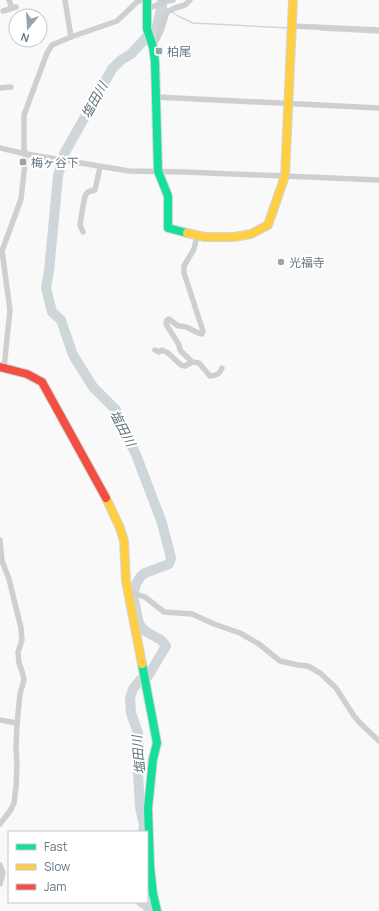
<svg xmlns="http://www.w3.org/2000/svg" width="379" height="911" font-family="Manrope,'Noto Sans JP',sans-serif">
  <rect width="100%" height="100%" fill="#f9f9f9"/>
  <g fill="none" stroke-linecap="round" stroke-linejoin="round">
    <!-- stream -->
    <g stroke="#ced6d9" stroke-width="1.5">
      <polyline points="162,5 169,10"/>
      <polyline points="172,12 178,16 193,23 289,28"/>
      <polyline points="321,30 379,33"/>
    </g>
    <!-- river -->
    <g stroke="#ced6d9" stroke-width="10">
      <polyline points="143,832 144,825 140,807 138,773 139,746 138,733 131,713 130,698 133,689 141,679 148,676 166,646 161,640 145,631 139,624 133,595 136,584 141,576 145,573 169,564 171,558 162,523 135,452 119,425 116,410 93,387 73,355 61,320 52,312 46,288 49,271 58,176 64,154 112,69 121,60 131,54 157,26 162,5 162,0"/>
      <polyline points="141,902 145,904 151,911"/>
    </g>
    <defs>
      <g id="fast">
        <polyline points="147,0 147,29 153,47 155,62 158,171 168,196 168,228 187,233"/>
        <polyline points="142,664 157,743 153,759 148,808 150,866 153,894 157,911"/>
      </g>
      <g id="slow">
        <polyline points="187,233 205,237 234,237 251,234 268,225 285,176 293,0"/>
        <polyline points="106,498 120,528 124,541 126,581 142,664"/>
      </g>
      <polyline id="jam" points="0,367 27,374 42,382 106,498"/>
    </defs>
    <!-- fast casing -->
    <use href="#fast" stroke="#d5d6d7" stroke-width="10"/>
    <!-- slow casing -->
    <use href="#slow" stroke="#d5d6d7" stroke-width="10"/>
    <!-- jam casing -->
    <use href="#jam" stroke="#d5d6d7" stroke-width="10"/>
    <!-- street -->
    <g stroke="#cecfd0" stroke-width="5.5">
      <polyline points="9,0 12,8"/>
      <polyline points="65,0 71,37"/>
      <polyline points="147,9 167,1 173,0"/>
      <polyline points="3,11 16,7"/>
      <polyline points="292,26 379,30"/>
      <polyline points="153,47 161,31 167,12 175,8 185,5 190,0"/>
      <polyline points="0,88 11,87"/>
      <polyline points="156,97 379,108"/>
      <polyline points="0,148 26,154 129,171 184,172 379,180"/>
      <polyline points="83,232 80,225 82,212 85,196 88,192 95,190 100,167"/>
      <path d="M197,236L194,249L184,266V273L203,331L202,334C191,332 190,325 178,326L169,319L167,320L166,324L179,345L180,350L192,362L199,363L210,376C216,376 220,374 222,368"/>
      <polyline points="155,350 159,352 162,350 168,353 181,365 185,366 192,362"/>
      <polyline points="4,368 10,310 2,251 21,199 26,154 24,149 24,115 47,53 52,45 71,37 117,21 137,2 141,0"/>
      <polyline points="0,540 2,561 9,579 21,628 22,640 18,652 19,663 22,671 24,680 20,694 17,724 16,747 17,764 16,787 14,803 10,811 0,824"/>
      <polyline points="129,592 145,597 164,612 192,614 214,624 240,633 259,644 280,661 298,665 308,666 320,673 336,688 354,716 360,723 379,741"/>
      <polyline points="0,720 17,723"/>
      <polyline points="0,865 3,873 0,884"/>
    </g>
    <!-- fast -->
    <use href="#fast" stroke="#16e098" stroke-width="8"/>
    <!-- slow -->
    <use href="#slow" stroke="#ffcf43" stroke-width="8"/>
    <!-- jam -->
    <use href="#jam" stroke="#f24e42" stroke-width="8"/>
  </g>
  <!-- markers -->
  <g fill="#99a4ac" stroke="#fff" stroke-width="1.5">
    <rect x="155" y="47" width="8" height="8" rx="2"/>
    <rect x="19" y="158" width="8" height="8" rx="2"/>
    <circle cx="281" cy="262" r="4"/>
  </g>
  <g text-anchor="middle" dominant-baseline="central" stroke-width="4" stroke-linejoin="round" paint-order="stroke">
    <!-- poi labels -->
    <g font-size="12" fill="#657683" stroke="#fff" text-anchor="start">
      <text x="167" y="51">柏尾</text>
      <text x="31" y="162">梅ヶ谷下</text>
      <text x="289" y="262">光福寺</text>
    </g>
    <!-- water labels -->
    <g font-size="13" font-style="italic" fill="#60757c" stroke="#fff">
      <text transform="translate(94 100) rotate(-61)">塩田川</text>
      <text transform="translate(123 428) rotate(63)">塩田川</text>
      <text transform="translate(138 755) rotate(-95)">塩田川</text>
    </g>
  </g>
  <!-- legend -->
  <rect x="8" y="831" width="140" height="72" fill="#ffffff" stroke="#c1c8cd"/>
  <rect x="16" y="844" width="20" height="6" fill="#16e098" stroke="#c1c8cd"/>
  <text x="44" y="851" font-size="12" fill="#657683">Fast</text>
  <rect x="16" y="864" width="20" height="6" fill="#ffcf43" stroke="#c1c8cd"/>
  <text x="44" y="871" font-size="12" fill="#657683">Slow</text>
  <rect x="16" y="884" width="20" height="6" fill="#f24e42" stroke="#c1c8cd"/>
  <text x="44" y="891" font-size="12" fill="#657683">Jam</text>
  <!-- north arrow -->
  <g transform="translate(28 28) rotate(198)"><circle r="19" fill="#ffffff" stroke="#c1c8cd"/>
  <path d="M0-3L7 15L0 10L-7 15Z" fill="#99a4ac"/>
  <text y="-6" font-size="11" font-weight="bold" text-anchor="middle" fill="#657683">N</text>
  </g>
</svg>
